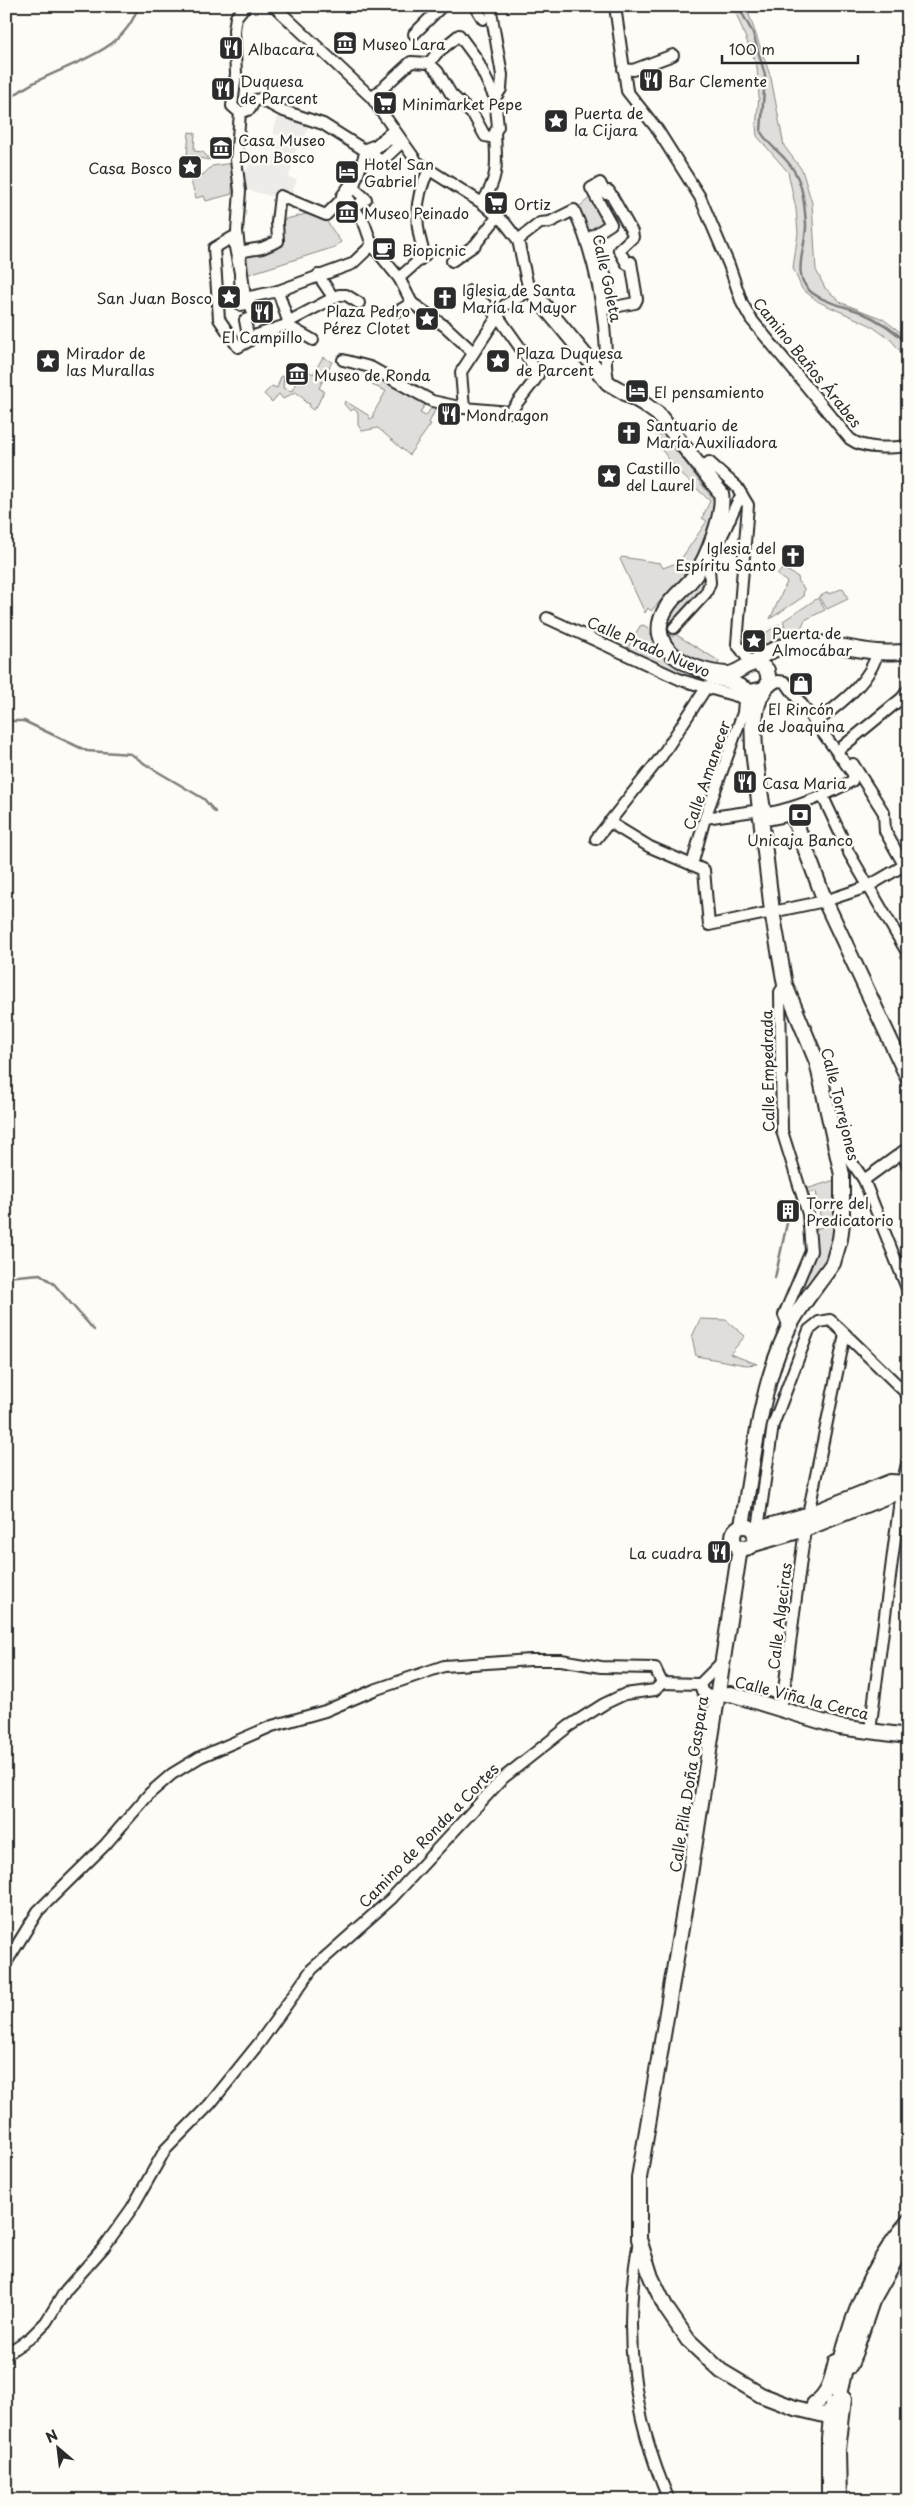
<svg xmlns="http://www.w3.org/2000/svg" width="914" height="2506" font-family="'Playpen Sans',sans-serif">
  <rect width="100%" height="100%" fill="#fdfcf7"/>
  <filter id="ink" filterUnits="userSpaceOnUse"><feTurbulence type="fractalNoise" baseFrequency=".02" numOctaves="2"/><feDisplacementMap in="SourceGraphic" scale="10" xChannelSelector="R" yChannelSelector="G"/><feConvolveMatrix kernelMatrix="1 2 1 2 8 2 1 2 1" color-interpolation-filters="sRGB"/></filter>
  <g filter="url(#ink)">
    <!-- built -->
    <polygon fill="#edece8" points="280,112 310,123 303,141 299,140 289,177 297,180 293,191 291,196 277,191 276,197 243,189 242,180 249,164 255,164 256,162 272,166 280,135 274,135 274,128"/>
    <!-- green -->
    <g fill="#dfdeda" stroke="#858482">
      <polygon points="737,6 746,6 771,78 784,146 802,170 812,203 816,270 825,288 842,303 883,319 908,338 908,360 891,340 870,325 819,302 802,289 793,268 798,233 796,209 788,172 757,136 756,126 759,97 757,67 734,8"/>
      <polygon points="189,132 195,133 194,151 203,152 210,160 187,156"/>
      <polygon points="233,163 232,194 206,201 204,196 196,198 190,178 204,174 212,166"/>
      <polygon points="594,194 611,224 591,237 579,207"/>
      <polygon points="310,213 325,219 341,242 335,247 246,275 243,252 283,245 282,220"/>
      <polygon points="323,357 332,362 319,388 324,391 317,406 313,410 309,407 310,404 305,402 303,397 295,392 283,399 279,394 272,402 264,394 272,386 277,388 281,376 284,377 283,388 292,391 297,380 301,382 304,368 313,374"/>
      <polygon points="377,373 427,401 420,413 426,416 431,408 435,410 429,423 431,424 409,455 378,428 362,431 358,425 358,413 354,409 350,411 344,404 345,401 368,415 370,419 373,418 373,414 386,391 372,385"/>
      <polygon points="663,433 716,503 699,554 691,567 651,611 648,608 645,613 620,559 622,557 660,563 663,568 679,562 707,521 702,518 710,501 678,471 658,445 661,440 656,437"/>
      <polygon points="783,568 798,577 799,583 804,588 803,597 770,619 787,582 777,575"/>
      <path d="M703,579L709,581L708,585L670,628C663,614 694,589 703,579Z"/>
      <polygon points="843,588 848,599 827,609 819,597 828,592 829,594"/>
      <polygon points="818,598 825,610 805,620 798,634 769,645 764,644 761,636 779,624 781,627 785,626 783,621"/>
      <path d="M643,625L647,627C662,661 673,666 706,680L703,684L681,677L626,650L640,626Z"/>
      <polygon points="670,634 673,637 675,634 719,661 717,667 714,668 675,649 667,639"/>
      <path d="M835,1180C835,1206 838,1238 825,1261C815,1278 801,1292 791,1309C802,1283 817,1259 814,1230L822,1227L816,1191L807,1193L806,1189Z"/>
      <polygon points="700,1319 726,1320 745,1336 730,1354 757,1364 746,1365 696,1356 692,1337"/>
    </g>
    <g fill="none" stroke-linecap="round" stroke-linejoin="round">
      <!-- stream -->
      <g stroke="#7e7d7b" stroke-width="2.5">
        <path d="M738,6L753,33L765,75L761,132C767,143 778,151 786,160C803,178 804,200 806,224C807,246 790,275 811,292C825,303 845,306 860,312C877,319 895,331 908,344"/>
        <path d="M6,103C41,65 122,64 138,6"/>
        <polyline points="6,718 11,721 24,721 87,751 131,754 148,766 204,799 215,812"/>
        <polyline points="6,1277 40,1274 54,1284 94,1330"/>
        <polyline points="775,1278 787,1223"/>
      </g>
      <defs>
        <g id="street">
          <polyline points="274,6 372,98 417,162 482,203 505,223 518,240 527,282 531,290 505,305 461,372 464,408"/>
          <polyline points="475,6 483,19"/>
          <path d="M615,6L627,91L657,129L700,197L729,265L742,303L751,319L850,439C865,450 890,448 908,446"/>
          <polyline points="414,34 442,6"/>
          <polyline points="429,63 438,72 451,94 474,116 485,136 495,138"/>
          <polyline points="623,69 633,70 673,55"/>
          <polyline points="372,98 411,62 429,63 437,53 459,35 476,58 493,94"/>
          <polyline points="240,113 236,160 240,191 237,231 245,298 278,291 352,264 372,245"/>
          <polyline points="240,113 250,109 255,100 260,99 281,110 323,124 366,151"/>
          <polyline points="240,113 232,106 236,74 234,30 236,17 245,6"/>
          <polygon points="390,133 398,146 381,162 368,148 376,145"/>
          <polygon points="600,183 605,193 609,191 632,232 633,237 619,250 627,264 631,262 637,299 635,303 609,308 608,285 599,254 591,237 611,224 591,188"/>
          <polygon points="350,185 366,199 352,209 342,196"/>
          <polyline points="347,196 365,225 372,245 399,278 412,303 446,327 473,352"/>
          <path d="M482,203C500,175 496,163 495,132L498,127L495,98L501,89L502,75L490,6"/>
          <polygon points="233,237 240,273 241,305 250,303 254,317 245,320 249,341 238,347 219,319 214,248"/>
          <path d="M518,240L540,223L550,222L574,210C595,257 606,312 606,364C606,371 608,376 608,383"/>
          <polyline points="244,251 262,248 278,241 277,222 280,196 326,215 353,188 366,151 374,149 397,135"/>
          <polyline points="452,261 475,245 498,216"/>
          <polyline points="318,275 333,297"/>
          <path d="M399,278L425,255C414,226 414,198 429,170"/>
          <polyline points="278,291 290,327 313,340"/>
          <polyline points="398,311 412,303"/>
          <polyline points="288,322 339,295 346,295 359,303"/>
          <polyline points="248,338 289,324"/>
          <polyline points="343,360 370,367 432,401 464,408 510,412 535,380 538,375 536,370 497,315 470,291"/>
          <polyline points="709,462 737,487 748,505 737,644 739,647"/>
          <polyline points="547,618 681,680 740,697"/>
          <path d="M674,628L706,593L710,583L708,553C726,539 729,513 742,495"/>
          <polyline points="741,649 751,664"/>
          <path d="M778,681L785,682L789,687L854,775L852,781C825,796 798,807 769,813L765,810C761,779 742,697 778,681Z"/>
          <path d="M819,720C841,703 872,680 877,652"/>
          <polyline points="841,748 902,698 908,690"/>
          <polyline points="853,764 884,813 885,831 908,872"/>
          <polyline points="824,799 847,848"/>
          <polyline points="705,818 761,810"/>
          <polyline points="609,822 650,847 704,870 709,925 825,901 867,887 903,866"/>
          <polyline points="596,839 661,757 706,688"/>
          <polyline points="849,853 908,954"/>
          <polyline points="692,865 705,818 743,713 744,700 740,697"/>
          <polyline points="785,985 780,992 782,1131 808,1214 811,1251 784,1315 789,1327"/>
          <polyline points="835,1138 864,1180 908,1291"/>
          <polyline points="902,1152 908,1167"/>
          <polyline points="864,1180 908,1148"/>
          <polyline points="755,1533 758,1529 773,1425 809,1330 819,1322 830,1320 839,1328 908,1395"/>
          <polyline points="662,1683 700,1684 723,1661"/>
          <polyline points="700,1684 702,1691 708,1696 717,1695"/>
          <polyline points="779,1707 783,1697 805,1529 845,1334"/>
          <polyline points="870,1731 902,1484 908,1460"/>
          <polyline points="6,1963 38,1911 105,1845 150,1793 172,1774 200,1757 272,1726 325,1711 374,1690 444,1666 530,1660 561,1660 601,1667 655,1668 662,1683"/>
          <path d="M639,2240C622,2331 632,2415 669,2500"/>
          <polyline points="6,2354 30,2338 46,2322 66,2290 104,2247 132,2208 165,2150 210,2104 260,2042 312,1969 391,1899 503,1778 569,1726 604,1704 625,1694 655,1690 662,1683"/>
        </g>
        <g id="secondary">
          <path d="M531,290L608,383L644,404L658,414L721,493C725,513 707,559 695,575C687,587 674,595 667,607C640,648 692,672 726,674C738,675 745,663 757,663L767,670L769,682L764,689L750,692L729,681L712,677L706,671"/>
          <path d="M752,663C797,628 827,647 877,652C887,653 898,652 908,652"/>
          <polyline points="762,819 792,813 825,901 908,1078"/>
          <path d="M742,1525C754,1461 759,1389 788,1329C800,1305 818,1285 833,1263L840,1239L842,1223V1175L817,1062L785,985L772,911L753,750L752,712L754,693"/>
          <circle cx="744" cy="1537" r="11"/>
          <polyline points="758,1529 810,1514 890,1482 908,1483"/>
          <polyline points="754,1544 805,1529 893,1494 902,1484"/>
          <polyline points="740,1548 690,1875 639,2178 639,2239 651,2277 666,2308 688,2340 721,2371 761,2395 795,2408 824,2415 836,2408 845,2368 852,2356"/>
          <polyline points="717,1695 731,1694 839,1727 908,1736"/>
          <polyline points="850,2366 872,2301 908,2237"/>
          <path d="M839,2369C851,2317 873,2263 908,2222"/>
          <path d="M814,2404C829,2394 832,2379 836,2362"/>
          <polyline points="829,2500 829,2439 832,2405"/>
          <polyline points="839,2500 838,2450 844,2399"/>
        </g>
      </defs>
      <!-- street casing -->
      <use href="#street" stroke="#2b2b2b" stroke-width="14"/>
      <!-- secondary casing -->
      <use href="#secondary" stroke="#2b2b2b" stroke-width="18"/>
      <!-- street -->
      <use href="#street" stroke="#fdfcf7" stroke-width="10"/>
      <!-- secondary -->
      <use href="#secondary" stroke="#fdfcf7" stroke-width="14"/>
    </g>
  </g>
  <!-- icons -->
  <defs>
    <symbol id="museum-square" viewBox="-11 -11 22 22"><rect x="-9" y="-9" width="18" height="18" rx="4" fill="#2b2b2b" stroke="#fdfcf7"/><path d="M0-6L6-3V-2H-6V-3ZM-5-1h2V3h-2ZM-1-1h2V3h-2ZM3-1h2V3H3ZM-6 4H6V6H-6Z" fill="#fff"/></symbol>
    <symbol id="restaurant-square" viewBox="-11 -11 22 22"><rect x="-9" y="-9" width="18" height="18" rx="4" fill="#2b2b2b" stroke="#fdfcf7"/><path d="M-5-6h1v4h1v-4h1v4h1v-4h1v5L-1.5 .5V6h-2V.5L-5-1ZM5-6V6H3V1.5H1.5Q1.5-4 5-6Z" fill="#fff"/></symbol>
    <symbol id="supermarket-square" viewBox="-11 -11 22 22"><rect x="-9" y="-9" width="18" height="18" rx="4" fill="#2b2b2b" stroke="#fdfcf7"/><path d="M-6-5.5h2.5l.6 2H6L4.5 2H-2.5L-4.4-4H-6ZM-1.5 3.2a1.3 1.3 0 1 0 .1 0ZM3 3.2a1.3 1.3 0 1 0 .1 0Z" fill="#fff"/></symbol>
    <symbol id="sight-square" viewBox="-11 -11 22 22"><rect x="-9" y="-9" width="18" height="18" rx="4" fill="#2b2b2b" stroke="#fdfcf7"/><path d="M0-6L1.8-2.2L6-1.7L2.9 1.2L3.7 5.4L0 3.3L-3.7 5.4L-2.9 1.2L-6-1.7L-1.8-2.2Z" fill="#fff"/></symbol>
    <symbol id="hotel-square" viewBox="-11 -11 22 22"><rect x="-9" y="-9" width="18" height="18" rx="4" fill="#2b2b2b" stroke="#fdfcf7"/><path d="M-6-4.5h1.5V1H6V5H4.5V3h-9V5H-6ZM-4 0a1.8 1.8 0 1 1 3.6 0ZM.5 0V-2.5h3Q6-2.5 6 0Z" fill="#fff"/></symbol>
    <symbol id="cafe-square" viewBox="-11 -11 22 22"><rect x="-9" y="-9" width="18" height="18" rx="4" fill="#2b2b2b" stroke="#fdfcf7"/><path d="M-5.5-4.5H6V0H3Q3 3.5 0 3.5H-2.5Q-5.5 3.5-5.5 0ZM3-3.2v2h1.7v-2ZM-6 4.5H4V6H-6Z" fill="#fff"/></symbol>
    <symbol id="church-square" viewBox="-11 -11 22 22"><rect x="-9" y="-9" width="18" height="18" rx="4" fill="#2b2b2b" stroke="#fdfcf7"/><path d="M-1.2-6h2.4v3.5h3.3v2.4h-3.3V6h-2.4V-.1h-3.3v-2.4h3.3Z" fill="#fff"/></symbol>
    <symbol id="shop-square" viewBox="-11 -11 22 22"><rect x="-9" y="-9" width="18" height="18" rx="4" fill="#2b2b2b" stroke="#fdfcf7"/><path d="M-5-2.5h2.3a2.7 3.5 0 0 1 5.4 0H5L5.5 6h-11ZM-1.5-2.5h3a1.5 2.3 0 0 0-3 0Z" fill="#fff"/></symbol>
    <symbol id="bank-square" viewBox="-11 -11 22 22"><rect x="-9" y="-9" width="18" height="18" rx="4" fill="#2b2b2b" stroke="#fdfcf7"/><path d="M-6-4H6V4H-6ZM0-2.3a2.3 2.3 0 1 0 0 4.6a2.3 2.3 0 1 0 0-4.6Z" fill="#fff"/></symbol>
    <symbol id="building-square" viewBox="-11 -11 22 22"><rect x="-9" y="-9" width="18" height="18" rx="4" fill="#2b2b2b" stroke="#fdfcf7"/><path d="M-4-6H4V6H1V3H-1V6H-4ZM-2.5-4.3h1.7v1.8h-1.7ZM.8-4.3h1.7v1.8H.8ZM-2.5-1h1.7V.8h-1.7ZM.8-1h1.7V.8H.8Z" fill="#fff"/></symbol>
  </defs>
  <g fill-rule="evenodd">
    <use href="#museum-square" x="331" y="29" width="28" height="28"/>
    <use href="#restaurant-square" x="217" y="34" width="28" height="28"/>
    <use href="#restaurant-square" x="637" y="66" width="28" height="28"/>
    <use href="#restaurant-square" x="209" y="75" width="28" height="28"/>
    <use href="#supermarket-square" x="371" y="89" width="28" height="28"/>
    <use href="#sight-square" x="542" y="107" width="28" height="28"/>
    <use href="#museum-square" x="207" y="134" width="28" height="28"/>
    <use href="#sight-square" x="176" y="153" width="28" height="28"/>
    <use href="#hotel-square" x="333" y="158" width="28" height="28"/>
    <use href="#supermarket-square" x="482" y="189" width="28" height="28"/>
    <use href="#museum-square" x="333" y="198" width="28" height="28"/>
    <use href="#cafe-square" x="370" y="235" width="28" height="28"/>
    <use href="#sight-square" x="215" y="283" width="28" height="28"/>
    <use href="#church-square" x="431" y="284" width="28" height="28"/>
    <use href="#restaurant-square" x="248" y="298" width="28" height="28"/>
    <use href="#sight-square" x="413" y="305" width="28" height="28"/>
    <use href="#sight-square" x="34" y="347" width="28" height="28"/>
    <use href="#sight-square" x="484" y="347" width="28" height="28"/>
    <use href="#museum-square" x="283" y="360" width="28" height="28"/>
    <use href="#hotel-square" x="623" y="377" width="28" height="28"/>
    <use href="#restaurant-square" x="435" y="400" width="28" height="28"/>
    <use href="#church-square" x="615" y="419" width="28" height="28"/>
    <use href="#sight-square" x="595" y="462" width="28" height="28"/>
    <use href="#church-square" x="779" y="542" width="28" height="28"/>
    <use href="#sight-square" x="740" y="627" width="28" height="28"/>
    <use href="#shop-square" x="787" y="670" width="28" height="28"/>
    <use href="#restaurant-square" x="731" y="768" width="28" height="28"/>
    <use href="#bank-square" x="786" y="801" width="28" height="28"/>
    <use href="#building-square" x="774" y="1197" width="28" height="28"/>
    <use href="#restaurant-square" x="705" y="1538" width="28" height="28"/>
  </g>
  <g text-anchor="middle" dominant-baseline="central" stroke-width="5" stroke-linejoin="round" paint-order="stroke">
    <!-- poi labels -->
    <g font-size="15" fill="#2b2b2b" stroke="#fdfcf7" text-anchor="start">
      <text x="362" y="43">Museo Lara</text>
      <text x="248" y="48">Albacara</text>
      <text x="240" y="80">Duquesa<tspan x="240" dy="17">de Parcent</tspan></text>
      <text x="668" y="80">Bar Clemente</text>
      <text x="402" y="103">Minimarket Pepe</text>
      <text x="574" y="112">Puerta de<tspan x="574" dy="17">la Cijara</tspan></text>
      <text x="238" y="139">Casa Museo<tspan x="238" dy="17">Don Bosco</tspan></text>
      <text x="364" y="163">Hotel San<tspan x="364" dy="17">Gabriel</tspan></text>
      <text x="172" y="167" text-anchor="end">Casa Bosco</text>
      <text x="514" y="203">Ortiz</text>
      <text x="364" y="212">Museo Peinado</text>
      <text x="402" y="249">Biopicnic</text>
      <text x="462" y="289">Iglesia de Santa<tspan x="462" dy="17">María la Mayor</tspan></text>
      <text x="212" y="297" text-anchor="end">San Juan Bosco</text>
      <text x="410" y="310" text-anchor="end">Plaza Pedro<tspan x="410" dy="17">Pérez Clotet</tspan></text>
      <text x="262" y="336" text-anchor="middle">El Campillo</text>
      <text x="66" y="352">Mirador de<tspan x="66" dy="17">las Murallas</tspan></text>
      <text x="516" y="352">Plaza Duquesa<tspan x="516" dy="17">de Parcent</tspan></text>
      <text x="314" y="374">Museo de Ronda</text>
      <text x="654" y="391">El pensamiento</text>
      <text x="466" y="414">Mondragon</text>
      <text x="646" y="424">Santuario de<tspan x="646" dy="17">María Auxiliadora</tspan></text>
      <text x="626" y="467">Castillo<tspan x="626" dy="17">del Laurel</tspan></text>
      <text x="776" y="547" text-anchor="end">Iglesia del<tspan x="776" dy="17">Espíritu Santo</tspan></text>
      <text x="772" y="632">Puerta de<tspan x="772" dy="17">Almocábar</tspan></text>
      <text x="801" y="708" text-anchor="middle">El Rincón<tspan x="801" dy="17">de Joaquina</tspan></text>
      <text x="762" y="782">Casa Maria</text>
      <text x="800" y="839" text-anchor="middle">Unicaja Banco</text>
      <text x="806" y="1202">Torre del<tspan x="806" dy="17">Predicatorio</tspan></text>
      <text x="702" y="1552" text-anchor="end">La cuadra</text>
    </g>
    <!-- street labels -->
    <g font-size="15" fill="#2b2b2b" stroke="#fdfcf7">
      <text transform="translate(608 278) rotate(78)">Calle Goleta</text>
      <text transform="translate(808 362) rotate(51)">Camino Baños Árabes</text>
      <text transform="translate(649 646) rotate(23)">Calle Prado Nuevo</text>
      <text transform="translate(706 775) rotate(-71)">Calle Amanecer</text>
      <text transform="translate(767 1071) rotate(-91)">Calle Empedrada</text>
      <text transform="translate(841 1104) rotate(76)">Calle Torrejones</text>
      <text transform="translate(779 1616) rotate(-83)">Calle Algeciras</text>
      <text transform="translate(802 1697) rotate(14)">Calle Viña la Cerca</text>
      <text transform="translate(688 1784) rotate(-81)">Calle Pila Doña Gaspara</text>
      <text transform="translate(428 1835) rotate(-46)">Camino de Ronda a Cortes</text>
    </g>
  </g>
  <!-- margin -->
  <rect width="914" height="2506" fill="none" stroke="#fdfcf7" stroke-width="25"/>
  <rect x="12" y="12" width="889" height="2481" fill="none" stroke="#2b2b2b" stroke-width="2" filter="url(#ink)"/>
  <!-- north arrow -->
  <g transform="translate(58 2448) rotate(332)" stroke="#fdfcf7" stroke-width="4" paint-order="stroke">
  <path d="M0-4L9 19L0 12L-9 19Z" fill="#2b2b2b"/>
  <text y="-8" font-size="14" font-weight="bold" text-anchor="middle" fill="#2b2b2b">N</text>
  </g>
  <!-- scale -->
  <path d="M722 55v8h136v-8" fill="none" stroke="#2b2b2b" stroke-width="2.5"/>
  <text x="729" y="55" font-size="15" fill="#2b2b2b" stroke="#fdfcf7" stroke-width="4" paint-order="stroke">100 m</text>
</svg>
